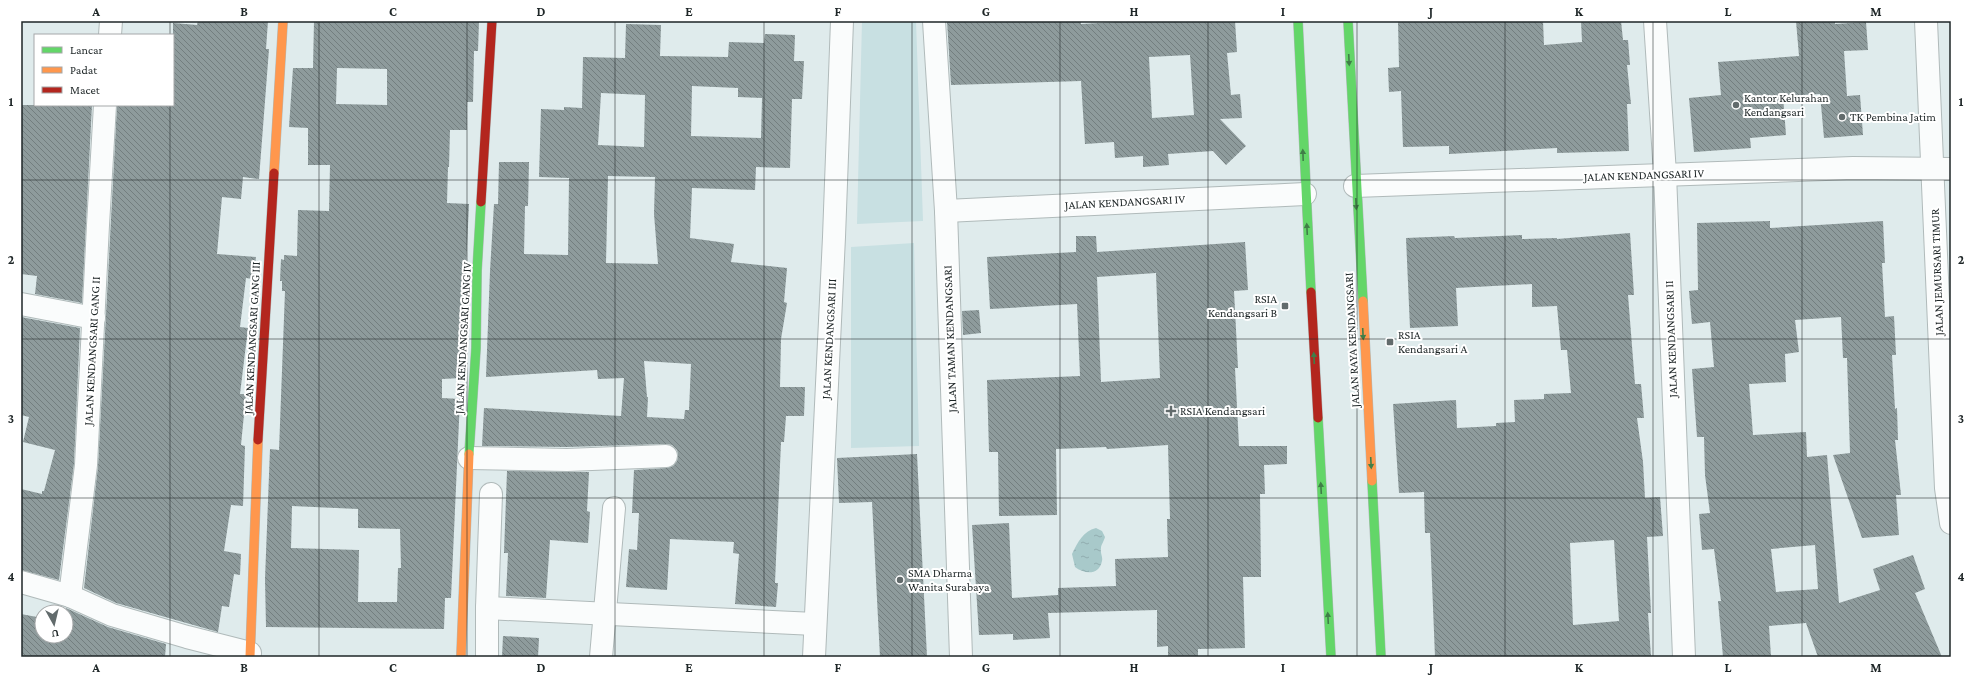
<svg xmlns="http://www.w3.org/2000/svg" width="1972" height="678" font-family="'Crimson Pro',serif">
  <defs>
    <pattern id="water-ripples" width="26" height="14" patternUnits="userSpaceOnUse"><rect width="26" height="14" fill="#a8c9ca"/><path d="M2 4q2-2 4 0t4 0M15 11q2-2 4 0t4 0" fill="none" stroke="#90acae"/></pattern>
    <pattern id="building-back-hatch" width="6" height="6" patternUnits="userSpaceOnUse"><rect width="6" height="6" fill="#8e9b9c"/><path d="M-1 5l2 2M0 0l6 6M5-1l2 2" fill="none" stroke="#737e7f"/></pattern>
  </defs>
  <rect width="100%" height="100%" fill="#dfebec"/>
  <!-- green -->
  <g fill="#c8e0e2">
    <polygon points="862,21 916,21 923,221 857,224"/>
    <polygon points="914,243 919,446 851,448 851,247"/>
  </g>
  <!-- water -->
  <path fill="url(#water-ripples)" d="M1096,528L1102,531L1105,537C1104,541 1101,545 1101,548C1100,553 1103,557 1102,561C1099,576 1084,574 1075,567L1072,554C1078,542 1083,531 1096,528Z"/>
  <!-- building -->
  <g fill="url(#building-back-hatch)" fill-rule="evenodd">
    <polygon points="198,21 268,21 266,49 269,49 259,179 243,177 241,199 222,197 217,254 256,257 253,279 246,278 240,327 248,328 240,394 246,394 241,445 245,446 243,506 231,505 224,551 241,554 240,575 234,574 229,607 222,606 218,632 116,603 84,588 98,466 117,105 173,105 173,23 197,25"/>
    <path d="M314,21H479L478,51H474L473,102H467V130H450L449,167H448L447,203L469,204L461,378L442,379V398L460,399L451,598H445L444,629L266,627L265,579L270,449L279,450L285,291H282V281H280L281,259L284,260V255L297,256L298,210L329,211L330,165H308V128L289,127L293,68H313ZM337,68L387,69V105L336,104ZM292,506L358,509V528L400,529L401,568H398L397,602H358L359,550L291,548Z"/>
    <path d="M947,21H1081V24L1135,21H1235L1237,52L1227,53L1231,95L1240,94L1242,118L1220,119L1246,146L1226,165L1213,151L1168,154L1169,165L1143,167V156L1115,158L1114,142L1085,144L1081,81L951,85ZM1190,55L1194,115L1152,118L1149,57Z"/>
    <polygon points="1398,21 1543,21 1544,45 1582,42 1581,21 1621,21 1623,40 1628,40 1630,65 1627,65 1631,104 1627,104 1629,151 1557,153 1557,148 1449,154 1449,146 1403,147 1401,91 1389,92 1388,68 1399,67"/>
    <polygon points="1796,21 1835,21 1835,24 1866,22 1868,50 1844,51 1847,96 1860,95 1863,135 1824,138 1820,94 1783,96 1786,135 1750,138 1751,148 1694,152 1689,98 1721,95 1718,62 1799,56"/>
    <path d="M626,24L661,25L660,56L728,57L729,42L764,43L765,34L795,35L794,61H804L802,99H792L790,168L756,167L755,190L692,188L690,238L734,244L731,262L787,268L784,302L787,303L781,339L780,387H805L804,416H786L784,442H781L775,583H778L776,607L735,604L739,554L733,553L734,542L670,539L667,590L626,587L629,549L637,550L639,513H632L634,470L666,468L673,466L677,461L678,455L677,450L672,445L666,444L567,447L482,446L484,408L621,416L624,378L598,379L597,370L486,377L490,271L494,204H498L499,162H529L528,206H525L524,254L568,255L569,178L539,177L541,109L564,110V107L582,108L583,57L625,58ZM692,86L738,88V97L762,98L761,138L691,136ZM601,93L645,95L644,147L598,145ZM608,176L655,177L654,214L658,264L606,263ZM644,361L691,364L689,410H685L684,419L647,417L648,397H647Z"/>
    <polygon points="21,105 92,105 82,303 35,294 37,276 21,274"/>
    <path d="M1770,221V228L1883,221L1885,263H1882L1885,317L1894,316L1896,355H1892L1895,409L1897,408L1898,440H1895L1901,495H1896L1899,535L1862,538L1833,455L1850,453L1847,358H1843L1841,317L1795,320L1799,352L1785,354L1786,382L1749,384L1753,435L1806,432L1807,457L1827,455L1839,603L1880,590L1873,569L1913,555L1925,589L1915,593L1942,657H1818L1806,623L1769,626L1771,657H1723L1718,601H1721L1714,549L1702,550L1699,514L1710,513L1705,475L1704,437H1697L1692,369L1714,367L1710,322L1692,324L1689,291L1698,290L1697,223ZM1815,545L1818,589L1776,592L1771,549Z"/>
    <path d="M1630,233L1634,295H1628L1635,384H1641L1644,418H1637L1643,462L1645,498L1660,497L1663,536L1647,537L1651,613H1648L1651,657H1435L1430,533H1425L1424,492L1399,493L1393,404L1456,400L1457,428L1496,426V423L1515,422L1514,400L1544,399V394L1571,393L1567,350H1561L1557,306L1532,307V284L1456,288L1458,326L1410,328L1406,238L1454,236L1455,238L1522,235V239L1557,238V239ZM1614,540L1619,621L1573,625L1570,543Z"/>
    <path d="M1076,236H1096L1097,252L1245,242L1248,290L1234,291L1238,368H1235L1239,446H1287V464L1264,465L1265,494H1260L1261,577H1243L1245,648L1198,649V657H1168V646L1157,647V610L1048,613L1050,638L1013,640V634L979,635L972,525L1009,523L1012,598L1058,595V588L1116,586L1115,559L1168,557L1167,519H1170L1168,445L1107,449L1106,447L1056,449L1057,515L999,516L998,452H989L987,380L1080,376L1077,304L990,309L987,257L1076,252ZM1156,273L1160,378L1101,382L1097,277Z"/>
    <polygon points="979,310 981,333 963,335 962,311"/>
    <polygon points="21,317 80,328 74,464 59,580 21,570 21,489 42,494 42,491 44,491 55,450 23,442 29,417 21,415"/>
    <polygon points="917,454 927,657 880,657 872,502 839,503 837,458"/>
    <polygon points="507,471 589,472 587,511 590,512 588,543 550,540 546,598 506,596 508,553 504,553"/>
    <polygon points="66,608 108,627 166,644 165,657 21,657 21,614 42,618 42,636 66,636"/>
    <polygon points="503,636 539,638 538,657 502,657"/>
  </g>
  <g fill="none" stroke-linecap="round" stroke-linejoin="round">
    <defs>
      <g id="street">
        <polyline points="934,21 946,211 961,657"/>
        <polyline points="1655,21 1665,174 1684,657"/>
        <polyline points="1926,21 1946,488 1951,523"/>
        <polyline points="110,35 111,21"/>
        <polyline points="1355,186 1853,168 1951,169"/>
        <polyline points="946,211 1305,194"/>
        <polyline points="21,304 94,318"/>
        <polyline points="469,458 567,460 666,456"/>
        <polyline points="21,582 70,596 112,615 187,637 250,653"/>
        <polyline points="70,596 86,465 98,225 105,105"/>
        <polyline points="487,608 815,624"/>
        <polyline points="487,657 487,608 491,494"/>
        <polyline points="601,657 614,508"/>
        <polyline points="814,657 834,237 842,21"/>
      </g>
      <g id="fast">
        <polyline points="1298,21 1311,292"/>
        <polyline points="1348,21 1363,301"/>
        <polyline points="1318,418 1331,657"/>
        <polyline points="469,454 476,348 477,271 481,202"/>
        <polyline points="1372,481 1381,657"/>
      </g>
      <g id="slow">
        <polyline points="274,173 283,21"/>
        <polyline points="1363,301 1372,481"/>
        <polyline points="250,657 258,440"/>
        <polyline points="461,657 469,454"/>
      </g>
      <g id="jam">
        <polyline points="481,202 492,21"/>
        <polyline points="1311,292 1318,418"/>
        <polyline points="258,440 274,173"/>
      </g>
    </defs>
    <!-- street casing -->
    <use href="#street" stroke="#b0baba" stroke-width="24"/>
    <!-- fast casing -->
    <use href="#fast" stroke="#b0baba" stroke-width="10"/>
    <!-- slow casing -->
    <use href="#slow" stroke="#b0baba" stroke-width="10"/>
    <!-- jam casing -->
    <use href="#jam" stroke="#b0baba" stroke-width="10"/>
    <!-- street -->
    <use href="#street" stroke="#fafcfc" stroke-width="22"/>
    <!-- fast -->
    <use href="#fast" stroke="#63d668" stroke-width="9"/>
    <!-- slow -->
    <use href="#slow" stroke="#ff974d" stroke-width="9"/>
    <!-- jam -->
    <use href="#jam" stroke="#b3261e" stroke-width="9"/>
  </g>
  <!-- one-way arrows -->
  <defs><path id="oneway-solid" d="M-6-.8H1V-3.2L6.5 0L1 3.2V.8H-6Z"/></defs>
  <g fill="#407e48">
    <use href="#oneway-solid" transform="translate(1349 60) rotate(87)"/>
    <use href="#oneway-solid" transform="translate(1303 155) rotate(-92)"/>
    <use href="#oneway-solid" transform="translate(1356 204) rotate(87)"/>
    <use href="#oneway-solid" transform="translate(1307 229) rotate(-93)"/>
    <use href="#oneway-solid" transform="translate(1363 334) rotate(87)"/>
    <use href="#oneway-solid" transform="translate(1314 358) rotate(-93)"/>
    <use href="#oneway-solid" transform="translate(1371 463) rotate(87)"/>
    <use href="#oneway-solid" transform="translate(1321 488) rotate(-93)"/>
    <use href="#oneway-solid" transform="translate(1328 618) rotate(-93)"/>
  </g>
  <!-- grid -->
  <path fill="none" stroke="#1e2627" stroke-width="1" stroke-opacity="0.55" d="M170,21V35M319,21V657M467,21V657M615,21V657M764,21V657M912,21V657M1060,21V657M1208,21V657M1357,21V657M1505,21V657M1653,21V657M1802,21V657M170,105V657M21,180H1951M21,339H1951M21,498H1951"/>
  <!-- markers -->
  <g fill="#626b6c" stroke="#fff" stroke-width="1.5">
    <circle cx="1736" cy="105" r="4"/>
    <circle cx="1842" cy="117" r="4"/>
    <rect x="1281" y="302" width="8" height="8" rx="2"/>
    <rect x="1386" y="338" width="8" height="8" rx="2"/>
    <path d="M1169 405h4v4h4v4h-4v4h-4v-4h-4v-4h4z"/>
    <circle cx="900" cy="580" r="4"/>
  </g>
  <g text-anchor="middle" dominant-baseline="central" stroke-width="4" stroke-linejoin="round" paint-order="stroke">
    <!-- poi labels -->
    <g font-size="12" fill="#1e2627" stroke="#fff" text-anchor="start">
      <text x="1744" y="98">Kantor Kelurahan<tspan x="1744" dy="14">Kendangsari</tspan></text>
      <text x="1850" y="117">TK Pembina Jatim</text>
      <text x="1277" y="299" text-anchor="end">RSIA<tspan x="1277" dy="14">Kendangsari B</tspan></text>
      <text x="1398" y="335">RSIA<tspan x="1398" dy="14">Kendangsari A</tspan></text>
      <text x="1180" y="411">RSIA Kendangsari</text>
      <text x="908" y="573">SMA Dharma<tspan x="908" dy="14">Wanita Surabaya</tspan></text>
    </g>
    <!-- street labels -->
    <g font-size="12" fill="#1e2627" stroke="#fff">
      <text transform="translate(1644 175) rotate(-2)">JALAN KENDANGSARI IV</text>
      <text transform="translate(1125 202) rotate(-3)">JALAN KENDANGSARI IV</text>
      <text transform="translate(1937 272) rotate(-92)">JALAN JEMURSARI TIMUR</text>
      <text transform="translate(252 338) rotate(-87)">JALAN KENDANGSARI GANG III</text>
      <text transform="translate(463 338) rotate(-87)">JALAN KENDANGSARI GANG IV</text>
      <text transform="translate(829 339) rotate(-87)">JALAN KENDANGSARI III</text>
      <text transform="translate(950 339) rotate(-92)">JALAN TAMAN KENDANGSARI</text>
      <text transform="translate(1671 339) rotate(-92)">JALAN KENDANGSARI II</text>
      <text transform="translate(1352 340) rotate(-93)">JALAN RAYA KENDANGSARI</text>
      <text transform="translate(92 351) rotate(-87)">JALAN KENDANGSARI GANG II</text>
    </g>
  </g>
  <!-- border -->
  <rect width="1972" height="678" fill="none" stroke="#ffffff" stroke-width="44"/>
  <!-- legend -->
  <rect x="34" y="34" width="140" height="72" fill="#ffffff" stroke="#a5a8a9"/>
  <rect x="42" y="47" width="20" height="6" fill="#63d668" stroke="#a5a8a9"/>
  <text x="70" y="54" font-size="12" fill="#1e2627">Lancar</text>
  <rect x="42" y="67" width="20" height="6" fill="#ff974d" stroke="#a5a8a9"/>
  <text x="70" y="74" font-size="12" fill="#1e2627">Padat</text>
  <rect x="42" y="87" width="20" height="6" fill="#b3261e" stroke="#a5a8a9"/>
  <text x="70" y="94" font-size="12" fill="#1e2627">Macet</text>
  <!-- north arrow -->
  <g transform="translate(54 624) rotate(172)"><circle r="19" fill="#ffffff" stroke="#a5a8a9"/>
  <path d="M0-3L7 15L0 10L-7 15Z" fill="#626b6c"/>
  <text y="-6" font-size="11" font-weight="bold" text-anchor="middle" fill="#1e2627">U</text>
  </g>
  <rect x="22" y="22" width="1928" height="634" fill="none" stroke="#1e2627" stroke-width="1.5"/>
  <g font-size="13" text-anchor="middle" font-weight="bold" fill="#1e2627">
    <text x="96" y="16">A</text>
    <text x="244" y="16">B</text>
    <text x="393" y="16">C</text>
    <text x="541" y="16">D</text>
    <text x="689" y="16">E</text>
    <text x="838" y="16">F</text>
    <text x="986" y="16">G</text>
    <text x="1134" y="16">H</text>
    <text x="1283" y="16">I</text>
    <text x="1431" y="16">J</text>
    <text x="1579" y="16">K</text>
    <text x="1728" y="16">L</text>
    <text x="1876" y="16">M</text>
    <text x="11" y="106">1</text>
    <text x="1961" y="106">1</text>
    <text x="11" y="264">2</text>
    <text x="1961" y="264">2</text>
    <text x="11" y="423">3</text>
    <text x="1961" y="423">3</text>
    <text x="11" y="581">4</text>
    <text x="1961" y="581">4</text>
    <text x="96" y="672">A</text>
    <text x="244" y="672">B</text>
    <text x="393" y="672">C</text>
    <text x="541" y="672">D</text>
    <text x="689" y="672">E</text>
    <text x="838" y="672">F</text>
    <text x="986" y="672">G</text>
    <text x="1134" y="672">H</text>
    <text x="1283" y="672">I</text>
    <text x="1431" y="672">J</text>
    <text x="1579" y="672">K</text>
    <text x="1728" y="672">L</text>
    <text x="1876" y="672">M</text>
  </g>
</svg>
